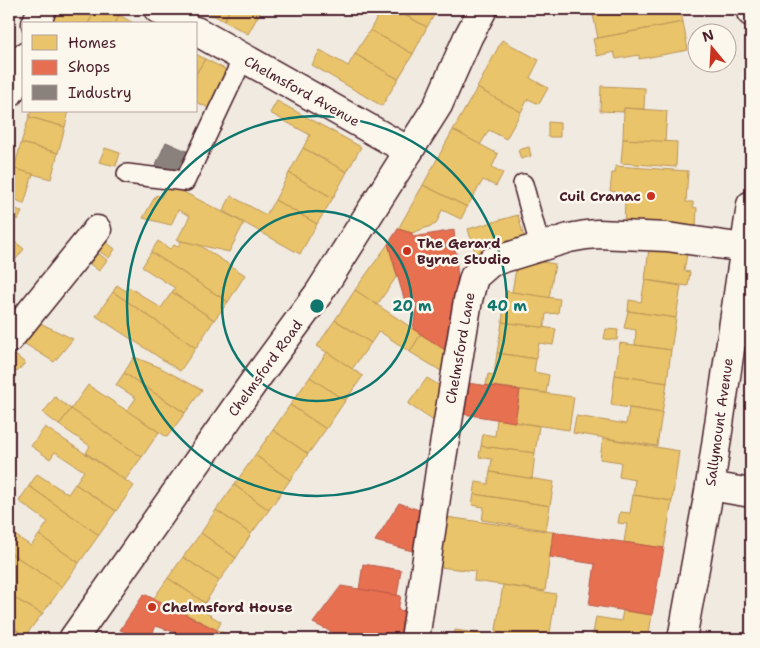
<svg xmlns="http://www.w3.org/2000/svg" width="760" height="648" font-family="'Shantell Sans',sans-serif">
  <rect width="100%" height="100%" fill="#f0eae0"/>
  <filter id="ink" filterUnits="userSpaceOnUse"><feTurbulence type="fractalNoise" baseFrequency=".02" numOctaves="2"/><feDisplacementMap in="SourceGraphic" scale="10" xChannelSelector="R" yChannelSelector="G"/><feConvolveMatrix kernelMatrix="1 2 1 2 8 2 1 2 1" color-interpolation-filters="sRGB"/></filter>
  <g filter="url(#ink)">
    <!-- homes -->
    <g fill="#e9c46a" stroke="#b99257">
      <polygon points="59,9 96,9 88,24 54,24 52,22"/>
      <polygon points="96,9 106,9 119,15 115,24 88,24"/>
      <polygon points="202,9 230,9 224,21"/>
      <polygon points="230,9 262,9 248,34 224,21"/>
      <polygon points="382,9 394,9 427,27 413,54 370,30"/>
      <polygon points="394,9 438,9 427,27"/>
      <polygon points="602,9 680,9 683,22 598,38 592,10"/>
      <polygon points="119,15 135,24 115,24"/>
      <polygon points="683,22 688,50 639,59 639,55 616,59 614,52 597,56 593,39"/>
      <polygon points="370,30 413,54 398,79 355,54"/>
      <polygon points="502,40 539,60 530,78 548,88 539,104 528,99 521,112 477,88"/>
      <polygon points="320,50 348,66 355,54 398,79 382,106 312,65"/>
      <polygon points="196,54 205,59 196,74"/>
      <polygon points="205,59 231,72 211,109 196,102 196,74"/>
      <polygon points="601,86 645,88 644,109 624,108 624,112 600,111"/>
      <polygon points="477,88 521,112 506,139 489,130 480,145 453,130"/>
      <polygon points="277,101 361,147 347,172 303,148 310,135 270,113"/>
      <polygon points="624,108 667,111 665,142 623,139"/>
      <polygon points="31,111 69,111 65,127 29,117"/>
      <polygon points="29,117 65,127 58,153 21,143"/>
      <polygon points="548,122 560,123 560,137 548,137"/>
      <polygon points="453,130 498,154 492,167 503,173 496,186 483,180 467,207 423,185"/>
      <polygon points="623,139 677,142 676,167 621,163"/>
      <polygon points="21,143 58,153 51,179 14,169"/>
      <polygon points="529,147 531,156 521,159 518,150"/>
      <polygon points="105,148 120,153 116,166 99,162"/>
      <polygon points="303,148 347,172 333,198 289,173"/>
      <polygon points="616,166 688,171 686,202 693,202 693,207 697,208 696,228 624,226 625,200 615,200 616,192 610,191 612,173 615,173"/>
      <polygon points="9,167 33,174 24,204 9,196"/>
      <polygon points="289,173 333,198 317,224 275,200"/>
      <polygon points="168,184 244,223 229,252 177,240 190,216 178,210 171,225 143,218 156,195 161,197"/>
      <polygon points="423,185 467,207 461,219 442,210 436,224 412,233 398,229"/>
      <polygon points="231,196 266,215 275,200 317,224 300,254 223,211"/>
      <polygon points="13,207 22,212 18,220 9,215"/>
      <polygon points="518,215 526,245 477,259 468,229"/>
      <polygon points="9,237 24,249 9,268"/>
      <polygon points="158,241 170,249 174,245 178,247 181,241 199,245 245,275 228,302 151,252"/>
      <polygon points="106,242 115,249 109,258 99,251"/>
      <polygon points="388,244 397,276 377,305 355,290"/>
      <polygon points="649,248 687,254 684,271 690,272 688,286 645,280"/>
      <polygon points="151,252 228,302 214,320 172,292 175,288 142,267"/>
      <polygon points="98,253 107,260 99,271 90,264"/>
      <polygon points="532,260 555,264 549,298 512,292 517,263 531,265"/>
      <polygon points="645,280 681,286 676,318 628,311 629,300 641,302"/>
      <polygon points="117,285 126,291 129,287 161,308 172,292 214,320 196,348 113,292"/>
      <polygon points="355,290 421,334 410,352 379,331 371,343 335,320"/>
      <polygon points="506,291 560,299 558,313 546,314 544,328 502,322"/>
      <polygon points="113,292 196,348 180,371 96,316"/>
      <polygon points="628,311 676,318 671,350 635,345 636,330 624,328"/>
      <polygon points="335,320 371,343 352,369 317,346"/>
      <polygon points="38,322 73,339 54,362 22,342"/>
      <polygon points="502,322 556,329 553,345 539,343 536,359 497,353"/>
      <polygon points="606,329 618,330 617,340 604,339"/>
      <polygon points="421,334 445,350 441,371 410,352"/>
      <polygon points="620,343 671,350 667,383 615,375"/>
      <polygon points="327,352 363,376 345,401 310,377"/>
      <polygon points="13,353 25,363 17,372 9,366 9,358"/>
      <polygon points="497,353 536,359 534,372 549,375 546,393 486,385 488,374 494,375"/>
      <polygon points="134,357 159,367 202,390 185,413 124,373"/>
      <polygon points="124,373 185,413 167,437 127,411 136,398 116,385"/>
      <polygon points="615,375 667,383 662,413 611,405"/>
      <polygon points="310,377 345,401 326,429 290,405"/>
      <polygon points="427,378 442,387 437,423 408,404"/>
      <polygon points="88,385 159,432 142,457 71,409"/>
      <polygon points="520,390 574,397 569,430 515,422"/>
      <polygon points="55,397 71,409 59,425 43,413"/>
      <polygon points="290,405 326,429 308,454 273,430"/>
      <polygon points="629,408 662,413 657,446 573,433 576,416 626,424"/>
      <polygon points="71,409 142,457 125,480 86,453 90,446 59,425"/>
      <polygon points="497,419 539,426 535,453 481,446 483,434 495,436"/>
      <polygon points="45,427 134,486 116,511 75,484 84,471 55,452 50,459 31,446"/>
      <polygon points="273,430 308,454 290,480 255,455"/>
      <polygon points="603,438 679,451 672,501 633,495 635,480 619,477 621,462 600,459"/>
      <polygon points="481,446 535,453 532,479 490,472 492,459 479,457"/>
      <polygon points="255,455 290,480 269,510 234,485"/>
      <polygon points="490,472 554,482 550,506 474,494 476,482 488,484"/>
      <polygon points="37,474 68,494 75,484 116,511 99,535 29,486"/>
      <polygon points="234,485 269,510 251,534 216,510"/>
      <polygon points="29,486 99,535 79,563 39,535 48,522 19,501"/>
      <polygon points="474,494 550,506 546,530 482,520 484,507 472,505"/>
      <polygon points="633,495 672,501 664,548 624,542 627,524 618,523 620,512 630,513"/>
      <polygon points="216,510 251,534 236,558 201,533"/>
      <polygon points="446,517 553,532 545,591 474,581 475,571 439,567"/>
      <polygon points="9,531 31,546 39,535 79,563 62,587 9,552"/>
      <polygon points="201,533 236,558 219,581 183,557"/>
      <polygon points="9,552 62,587 42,614 9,595 9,579 12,574 9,572"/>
      <polygon points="183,557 219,581 205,603 168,578"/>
      <polygon points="168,578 205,603 200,609 221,622 217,630 154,598"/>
      <polygon points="503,585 556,594 549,639 518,639 495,636"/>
      <polygon points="9,595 42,614 25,636 9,624"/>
      <polygon points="623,611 652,615 648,639 592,639 596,617 621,621"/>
      <polygon points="9,624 25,636 23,639 9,639"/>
      <polygon points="217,630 232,636 230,639 214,639"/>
      <polygon points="455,630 495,636 495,639 454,639"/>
    </g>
    <!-- shops -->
    <g fill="#e76f51" stroke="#b85746">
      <polygon points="398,229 412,233 413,237 454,230 458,279 445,350 413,329 417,302 406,305 388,244"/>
      <polygon points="467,383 520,390 515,422 463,414"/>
      <polygon points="399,503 422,511 416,552 375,541"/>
      <polygon points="553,532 664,548 652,615 589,605 595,564 550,557"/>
      <polygon points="363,564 401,570 397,596 359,590"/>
      <polygon points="341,586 401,596 398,610 406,611 403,634 396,632 394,639 335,639 336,634 313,623"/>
      <polygon points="144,594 217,630 214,639 195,639 156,626 150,639 145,639 120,630"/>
    </g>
    <!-- industry -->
    <polygon fill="#8a817c" stroke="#776464" points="166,142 189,152 180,170 160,175 152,173"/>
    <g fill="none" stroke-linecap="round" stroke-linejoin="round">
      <defs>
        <g id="lane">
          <polyline points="127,174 185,181 243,58"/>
          <polyline points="523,184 540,246"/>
          <polyline points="731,335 751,338"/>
        </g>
        <g id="street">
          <polyline points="158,9 184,24"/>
          <polyline points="751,9 751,12"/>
          <polyline points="36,24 42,9"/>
          <polyline points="196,31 409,151"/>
          <polyline points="9,93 16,82 24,57"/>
          <polyline points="9,339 97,230"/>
          <polyline points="710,486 751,493"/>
          <polyline points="415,639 441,464 468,300 474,277 491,262 569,238 586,235 598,234 667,237 745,248"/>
          <polyline points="682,639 710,486 751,205"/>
        </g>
        <polyline id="secondary" points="73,639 258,376 319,293 438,105 468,37 483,9"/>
      </defs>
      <!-- lane casing -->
      <use href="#lane" stroke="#4a1f2b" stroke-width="22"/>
      <!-- street casing -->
      <use href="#street" stroke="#4a1f2b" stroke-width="31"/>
      <!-- secondary casing -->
      <use href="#secondary" stroke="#4a1f2b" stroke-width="31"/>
      <!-- lane -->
      <use href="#lane" stroke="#fbf7ec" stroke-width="19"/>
      <!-- street -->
      <use href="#street" stroke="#fbf7ec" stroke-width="28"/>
      <!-- secondary -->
      <use href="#secondary" stroke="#fbf7ec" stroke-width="28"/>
    </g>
  </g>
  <!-- distance rings -->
  <g fill="none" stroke="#0f766e" stroke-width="2.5">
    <circle cx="317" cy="306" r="95"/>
    <circle cx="317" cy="306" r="190"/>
  </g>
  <!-- markers -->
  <g fill="#c8321e" stroke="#fbf7ec" stroke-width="2">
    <circle cx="651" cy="196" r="5"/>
    <circle cx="407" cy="251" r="5"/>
    <circle cx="152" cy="607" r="5"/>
  </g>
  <g text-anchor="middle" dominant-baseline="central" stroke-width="5" stroke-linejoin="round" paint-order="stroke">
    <!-- street labels -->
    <g font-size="14" fill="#4a1f2b" stroke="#fbf7ec">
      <text transform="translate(302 91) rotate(29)">Chelmsford Avenue</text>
      <text transform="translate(460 348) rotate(-80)">Chelmsford Lane</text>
      <text transform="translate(265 368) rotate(-54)">Chelmsford Road</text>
      <text transform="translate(719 422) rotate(-82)">Sallymount Avenue</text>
    </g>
    <!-- poi labels -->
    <g font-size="14" font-weight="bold" fill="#4a1f2b" stroke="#fbf7ec" text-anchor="start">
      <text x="641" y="196" text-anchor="end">Cuil Cranac</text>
      <text x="417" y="243">The Gerard<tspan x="417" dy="16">Byrne Studio</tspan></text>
      <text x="162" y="607">Chelmsford House</text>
    </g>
  </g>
  <circle cx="317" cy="306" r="8" fill="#0f766e" stroke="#fbf7ec" stroke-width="2.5"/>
  <g font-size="15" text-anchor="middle" font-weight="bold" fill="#0f766e" stroke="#fbf7ec" stroke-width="5" stroke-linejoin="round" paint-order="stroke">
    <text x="412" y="311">20 m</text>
    <text x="507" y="311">40 m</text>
  </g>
  <!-- margin -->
  <rect width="760" height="648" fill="none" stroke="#fbf7ec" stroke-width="30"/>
  <rect x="15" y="15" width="730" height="618" fill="none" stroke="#4a1f2b" stroke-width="2" filter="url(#ink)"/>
  <!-- legend -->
  <rect x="22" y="22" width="175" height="90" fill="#fbf7ec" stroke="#b4a19f"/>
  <rect x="32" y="35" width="25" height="15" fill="#e9c46a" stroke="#b4a19f"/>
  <text x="68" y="48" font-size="15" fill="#4a1f2b">Homes</text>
  <rect x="32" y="60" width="25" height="15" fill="#e76f51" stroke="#b4a19f"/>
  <text x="68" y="72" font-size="15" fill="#4a1f2b">Shops</text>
  <rect x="32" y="85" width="25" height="15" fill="#8a817c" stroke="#b4a19f"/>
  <text x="68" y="98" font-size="15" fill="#4a1f2b">Industry</text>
  <!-- north arrow -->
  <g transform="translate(712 48) rotate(342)"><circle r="24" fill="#fbf7ec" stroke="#b4a19f"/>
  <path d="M0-4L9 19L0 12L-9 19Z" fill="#c8321e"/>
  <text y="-8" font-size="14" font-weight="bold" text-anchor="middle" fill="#4a1f2b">N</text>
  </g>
</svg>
